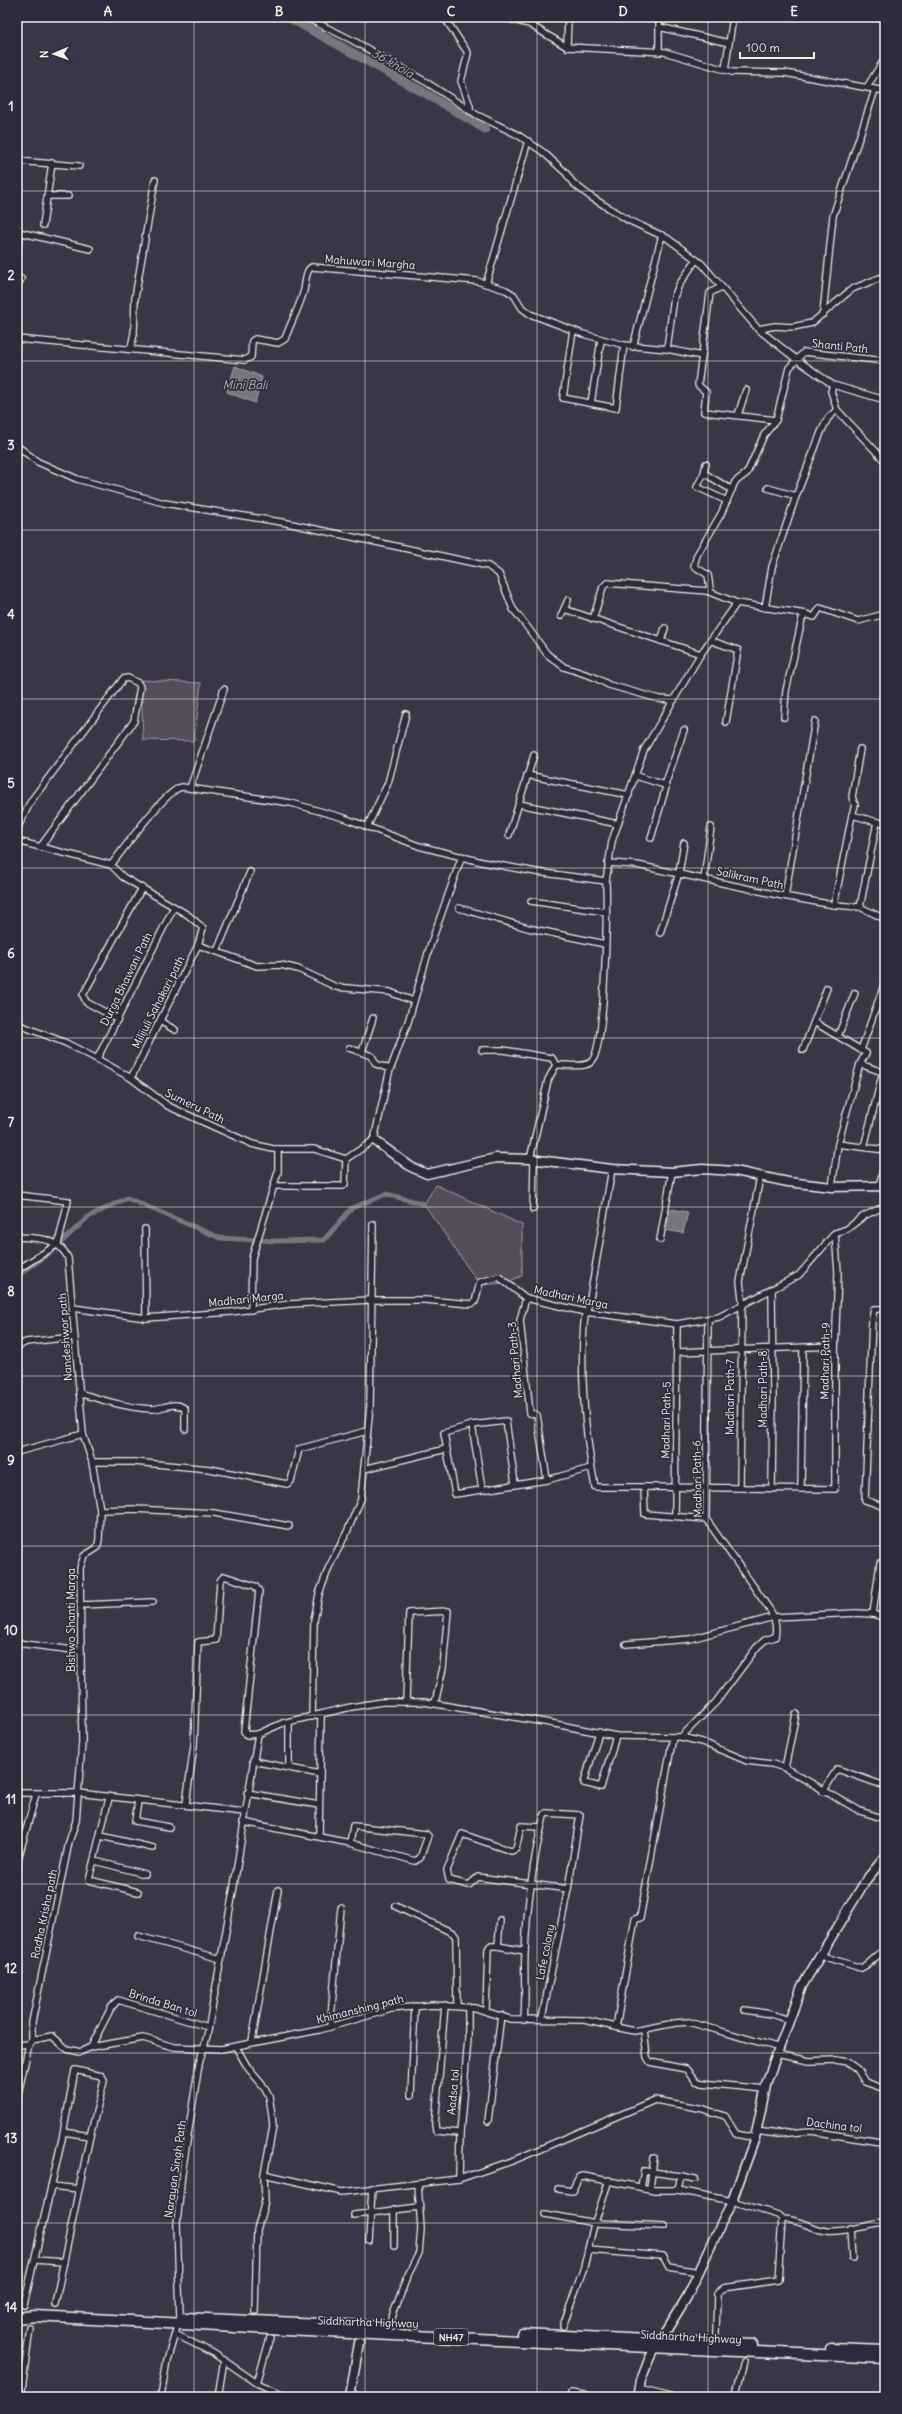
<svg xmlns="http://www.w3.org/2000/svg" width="902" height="2414" font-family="Delius,sans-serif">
  <rect width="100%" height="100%" fill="#3b3647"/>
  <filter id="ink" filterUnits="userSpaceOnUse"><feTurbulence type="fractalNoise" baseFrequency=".025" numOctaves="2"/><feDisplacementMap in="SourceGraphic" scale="8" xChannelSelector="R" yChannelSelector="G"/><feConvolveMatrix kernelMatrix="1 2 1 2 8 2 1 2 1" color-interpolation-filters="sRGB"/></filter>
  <g filter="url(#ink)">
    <!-- green -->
    <g fill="#534e5c" stroke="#a4a0a2">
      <polygon points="141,680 201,683 194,741 143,740"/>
      <polygon points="436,1185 522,1225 522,1276 504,1283 480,1285 424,1204"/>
    </g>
    <!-- water -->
    <g fill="#78747b" stroke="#aaa6a7">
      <polygon points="235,366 262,377 255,403 227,392"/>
      <polygon points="670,1209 688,1212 683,1233 665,1230"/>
    </g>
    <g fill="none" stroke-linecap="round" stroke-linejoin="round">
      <!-- canal -->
      <polyline stroke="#78747b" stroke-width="5" points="17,1276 51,1252 88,1217 127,1198 220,1238 275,1241 324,1240 352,1208 386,1194 424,1204"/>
      <!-- river -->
      <polyline stroke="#78747b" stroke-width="9" points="288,17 423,92 485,129"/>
      <defs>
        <g id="street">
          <polyline points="305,17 352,40 426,82 477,115 518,135 543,152 566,173 573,183 591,197 628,220 667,238 702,264 758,329 796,359 833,385 885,400"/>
          <polyline points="444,17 468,53 461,81 470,106 470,111"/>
          <polyline points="501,17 529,24 567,47 665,52 732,72 785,73 885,91"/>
          <polyline points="659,27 729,43"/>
          <polyline points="567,47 568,17"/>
          <polyline points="659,52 659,17"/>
          <polyline points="725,70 733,17"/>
          <polyline points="867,87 885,58"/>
          <polyline points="17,161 79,166"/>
          <polyline points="48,196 68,196"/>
          <polyline points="43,225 52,163"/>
          <polyline points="17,249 20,235 23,233 90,249"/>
          <polyline points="486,284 528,141"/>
          <polyline points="17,285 21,279"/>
          <polyline points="721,287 710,293 698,385 706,392 704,412 776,420"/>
          <polyline points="823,314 833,216 875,90"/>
          <polyline points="758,329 775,326 793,327 812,323 852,289 885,276"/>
          <polyline points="573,330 563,398 616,408 624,345"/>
          <path d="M17,339L245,360L251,357L252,341L255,339L278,343L285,339C291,322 300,306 304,290C306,282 305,270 312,267L477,281L506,290L514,295L522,308L530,314L583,334L624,345L667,349L702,356"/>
          <polyline points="633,347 662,235"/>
          <polyline points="131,348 134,333 135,298 155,180"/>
          <polyline points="667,349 674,297 679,285 696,260"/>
          <polyline points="833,385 831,391 837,410 885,461"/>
          <polyline points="591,403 601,340"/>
          <polyline points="738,415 746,390"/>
          <polyline points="17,446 38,462 77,479 164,503 287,523 488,566 499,574 513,609 525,624 547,654 564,667 594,677 609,685 659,699 674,700"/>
          <polyline points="704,473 706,464"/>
          <polyline points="768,488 796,496"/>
          <polyline points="727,501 697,487 704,473 732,490"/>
          <polyline points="707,591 710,588 708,575 694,566 697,555 721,514 735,482 747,473 764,435 776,420 789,368 804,352 885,361"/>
          <polyline points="765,608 772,567 796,496 822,430 828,418 837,410"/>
          <polyline points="564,609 701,654"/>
          <polyline points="561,616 568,600"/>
          <polyline points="593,619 603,587 607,583 707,591 737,603 806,614 814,617 820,608 858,621 885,614"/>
          <polyline points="661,641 665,628"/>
          <polyline points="712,641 738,650 726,722"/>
          <polyline points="784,717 786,691 802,619 806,614"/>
          <polyline points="527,775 629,795"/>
          <polyline points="636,776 665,785 666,787 651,838"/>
          <polyline points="665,785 684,730"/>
          <polyline points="190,788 224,689"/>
          <polyline points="519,804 618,824"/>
          <polyline points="852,815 855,805 852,797 860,749"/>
          <polyline points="877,822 885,823"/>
          <polyline points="367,827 388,783 406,714"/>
          <polyline points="17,829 31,801 123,679 128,678 138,683 140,687 134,721 41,846"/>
          <polyline points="509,835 534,755"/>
          <polyline points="17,841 111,865"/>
          <polyline points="608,863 637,865 783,896 834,905 860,907 885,919"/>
          <path d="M111,865C123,850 166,789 182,787L291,803L344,818L419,846L482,862L536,872L606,881"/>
          <polyline points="111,865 123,877 188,915 203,928 198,945 131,1078"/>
          <polyline points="704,879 711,827"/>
          <polyline points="884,879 885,880"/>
          <polyline points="785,896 815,721"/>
          <polyline points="531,901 606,912"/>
          <polyline points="834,905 852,815 877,822 860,907"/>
          <polyline points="459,908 528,928 605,944"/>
          <polyline points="660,933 679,873 684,843"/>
          <polyline points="198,945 257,966 281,965 298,969 336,987 390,992 413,1001"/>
          <polyline points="217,951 250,872"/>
          <polyline points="118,1019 86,1002 83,995 142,888"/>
          <polyline points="160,1021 175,1030"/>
          <polyline points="814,1022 861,1050"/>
          <polyline points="17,1024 66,1043 97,1059 131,1078 168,1106 252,1144 273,1149 314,1149 346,1159 374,1140 389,1073 408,1022 431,943 462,856"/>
          <polyline points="838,1036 855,993"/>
          <polyline points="349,1048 372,1056 376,1064 390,1069"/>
          <polyline points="482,1050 503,1050 545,1057 552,1058 556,1065"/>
          <polyline points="803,1050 827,988"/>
          <polyline points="362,1052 373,1018"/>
          <polyline points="97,1059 174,907"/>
          <polyline points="860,1064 866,1053 861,1050 885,982"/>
          <polyline points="838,1144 885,1150"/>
          <polyline points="864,1147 883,1072"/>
          <path d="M530,1159L548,1080L556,1065C566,1064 585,1069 592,1061C606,1044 607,909 606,881L612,841L644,750L700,655L737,603"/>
          <path d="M612,1169L589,1304C583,1316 584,1328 583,1340C581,1390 586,1438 595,1487H644L645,1514L706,1519"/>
          <polyline points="274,1186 343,1186 345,1184 346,1159"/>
          <polyline points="832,1187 838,1144 860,1064 885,1073"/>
          <polyline points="879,1187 885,1162"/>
          <polyline points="17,1195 68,1201 58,1244"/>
          <polyline points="533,1209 534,1160"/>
          <polyline points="145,1229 146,1318"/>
          <path d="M17,1237C38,1238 58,1237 68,1258L83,1434L92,1462L100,1510L99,1540L97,1548L84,1556L80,1568L82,1742L76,1821L69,1842L32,2022V2040"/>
          <polyline points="660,1240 672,1172"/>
          <polyline points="17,1270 58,1244"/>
          <polyline points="772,1289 773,1397 772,1489"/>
          <polyline points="526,1298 520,1320 530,1413 537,1415 547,1480"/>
          <polyline points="743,1306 740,1282 760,1177"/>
          <polyline points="73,1308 146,1318 231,1312 289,1304 371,1300 425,1300 471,1304 475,1302 480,1282 499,1277 526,1298 585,1312 677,1324 719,1317 799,1275 835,1233 847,1229 864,1216 885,1206"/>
          <polyline points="885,1309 874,1309 872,1319 865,1500 885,1507"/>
          <polyline points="251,1310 252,1258 278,1172 278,1149"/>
          <polyline points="17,1347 26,1342 74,1337"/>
          <polyline points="677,1352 835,1346"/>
          <path d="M79,1393C103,1400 127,1408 152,1409C163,1409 175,1400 185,1409V1429"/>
          <polyline points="472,1425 482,1489"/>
          <polyline points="17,1452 83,1434"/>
          <polyline points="92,1462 134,1462 210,1469 287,1484 291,1481 299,1449 367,1431"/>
          <polyline points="364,1469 446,1449"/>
          <polyline points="515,1484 506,1421 472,1425 444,1433 455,1494 547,1480 591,1468"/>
          <polyline points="644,1487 835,1489 835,1354 838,1272 835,1233"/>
          <polyline points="740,1488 742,1307"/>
          <polyline points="801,1489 803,1349"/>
          <polyline points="100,1510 133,1509 214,1513 289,1526"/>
          <polyline points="675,1516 677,1324"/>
          <polyline points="80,1605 153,1602"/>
          <polyline points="873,1614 880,1563"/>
          <polyline points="17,1643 81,1651"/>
          <polyline points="626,1644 690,1639 774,1617 856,1613 873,1614 885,1618"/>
          <polyline points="406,1701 409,1613 448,1611 443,1668 435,1703"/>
          <polyline points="312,1717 314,1621 319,1594 329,1567 347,1532 361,1499 370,1406 373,1224"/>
          <polyline points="599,1732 584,1783 601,1787 616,1736"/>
          <path d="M681,1737L716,1702L757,1647L765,1640L775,1637C777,1627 775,1618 770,1610L706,1519L708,1319"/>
          <polyline points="253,1761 320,1774"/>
          <polyline points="289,1767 289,1722"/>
          <polyline points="785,1768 796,1714"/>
          <polyline points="823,1792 837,1769 885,1786"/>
          <polyline points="17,1793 78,1793 244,1812"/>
          <polyline points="247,1793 319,1805"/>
          <polyline points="109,1798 89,1880 138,1892"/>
          <polyline points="138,1801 135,1821 169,1827"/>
          <polyline points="186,1804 194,1745 198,1642 216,1640 220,1581 224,1576 255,1586 259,1591 244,1731 247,1735 258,1734 283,1723 351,1707 382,1702 424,1702 550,1723 616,1736 681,1737 702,1742 747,1761 772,1764 785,1768 860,1811 885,1819"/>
          <polyline points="243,1822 350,1843 415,1861 420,1858 428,1836 426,1834 353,1826 350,1843"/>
          <polyline points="101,1836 153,1848"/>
          <polyline points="319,1836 321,1715"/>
          <polyline points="95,1861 145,1874"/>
          <polyline points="17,1863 36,1794"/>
          <polyline points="395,1906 453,1933 456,1937 457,2005"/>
          <polyline points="500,1920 498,1946 525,1951"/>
          <polyline points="138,1936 221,1959"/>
          <path d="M819,1955L861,1968C871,1964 876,1955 885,1950"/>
          <polyline points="445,2005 435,2125 436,2131 460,2133"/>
          <polyline points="486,2010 488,1949 490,1946 498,1946"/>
          <polyline points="745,2010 771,2014 789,2020"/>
          <polyline points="542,2018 568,1889"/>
          <path d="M524,2020C526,1997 524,1975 525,1952C527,1907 533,1859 544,1816L546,1813L580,1815L568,1889L478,1877L469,1885L449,1880L447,1870L462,1834L511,1851L516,1849L521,1826L541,1827"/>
          <polyline points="330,2027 341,1908"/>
          <polyline points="616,2027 635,1919 640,1918 673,1737"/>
          <polyline points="644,2030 647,2057 650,2062 686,2069 696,2081 702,2083 765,2089"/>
          <polyline points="252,2041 278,1890"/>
          <polyline points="29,2044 32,2040 52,2036 67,2049 80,2052 91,2047 143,2038 174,2047 221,2049 319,2030 391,2009 433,2005 475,2008 510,2019 584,2020 634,2031 675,2023 689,2022 780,2048"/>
          <polyline points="17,2045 29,2044"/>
          <polyline points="91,2047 111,2008 118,2000 208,2027"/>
          <polyline points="236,2047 248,2068 265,2088 269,2096 272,2115 273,2127 264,2174 265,2201 257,2230 255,2311"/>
          <polyline points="777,2054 809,2061 836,2060 847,2062 857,2069 865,2082 885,2089"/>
          <polyline points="411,2095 415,2006"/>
          <polyline points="17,2099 29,2044"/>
          <polyline points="488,2121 501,2015"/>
          <polyline points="756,2131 778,2134 811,2131 885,2143"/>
          <polyline points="64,2132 90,2136"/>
          <polyline points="264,2174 342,2192 459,2179 512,2161 655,2100 704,2109 725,2116 736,2134 755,2138"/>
          <polyline points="681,2176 695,2179"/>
          <polyline points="459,2179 460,2133 468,2039 468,2006"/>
          <polyline points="51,2186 79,2189"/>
          <polyline points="641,2187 644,2171 681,2176 678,2190"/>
          <polyline points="650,2188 654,2158"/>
          <path d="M558,2189L572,2191L579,2177L583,2176L655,2190H678L732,2201L778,2215L782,2219C796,2218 812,2229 827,2231C843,2233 867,2224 885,2223"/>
          <polyline points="545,2214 595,2223 665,2226"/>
          <polyline points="354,2215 419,2207"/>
          <polyline points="850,2228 852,2259"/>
          <polyline points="369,2241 372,2188"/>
          <polyline points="394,2246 394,2209"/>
          <polyline points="588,2250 663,2256 669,2267 699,2272"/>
          <polyline points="35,2260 64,2262"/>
          <polyline points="24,2305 62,2139 75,2070 102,2076 104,2081 90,2136 55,2304"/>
          <polyline points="391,2320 407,2277 419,2253 421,2229 418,2184"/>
          <polyline points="563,2326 584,2267 593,2228 609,2180"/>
          <polyline points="716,2332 717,2293 724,2288 778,2280 782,2219"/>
          <polyline points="175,2334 213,2353 257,2383"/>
          <polyline points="270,2338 257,2383 288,2397"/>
          <polyline points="639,2389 670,2397"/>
          <polyline points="351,2392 358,2397"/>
          <polyline points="572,2393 595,2397"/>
          <polyline points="21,2397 30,2328"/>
          <polyline points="161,2397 167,2360 180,2317 177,2223 182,2173 199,2064 207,2036 233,1892 258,1734"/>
          <polyline points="218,2397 224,2360"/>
          <polyline points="735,2397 744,2362"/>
        </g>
        <g id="secondary">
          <polyline points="374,1140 411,1167 427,1174 496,1158 530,1159 612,1169 672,1172 702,1169 735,1171 788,1182 832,1187 885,1186"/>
          <polyline points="350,2397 359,2343"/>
          <polyline points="638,2397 641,2380 650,2357 687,2297 732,2201 755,2138 767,2081 802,1986 866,1880 885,1857"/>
        </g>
        <g id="highway">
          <polyline points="17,2318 34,2316 131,2321 286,2330 885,2358"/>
          <polyline points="185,2318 387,2327"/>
          <polyline points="522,2334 752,2345"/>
          <polyline points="830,2349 885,2351"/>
        </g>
      </defs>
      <!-- street casing -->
      <use href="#street" stroke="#f4f1e8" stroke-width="8"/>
      <!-- secondary casing -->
      <use href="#secondary" stroke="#f4f1e8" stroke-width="11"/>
      <!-- highway casing -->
      <use href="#highway" stroke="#f4f1e8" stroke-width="13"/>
      <!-- street -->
      <use href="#street" stroke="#2f2a3d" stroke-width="5.5"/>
      <!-- secondary -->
      <use href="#secondary" stroke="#2f2a3d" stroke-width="8"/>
      <!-- highway -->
      <use href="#highway" stroke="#2f2a3d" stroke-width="10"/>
    </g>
  </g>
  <!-- grid -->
  <path fill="none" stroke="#f4f1e8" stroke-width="1" stroke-opacity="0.55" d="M194,17V2397M365,17V2397M537,17V2397M708,17V2397M17,191H885M17,361H885M17,530H885M17,699H885M17,868H885M17,1038H885M17,1207H885M17,1376H885M17,1546H885M17,1715H885M17,1884H885M17,2053H885M17,2223H885"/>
  <g text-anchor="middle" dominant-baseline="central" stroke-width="3.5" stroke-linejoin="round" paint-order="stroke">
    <!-- shield labels -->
    <rect fill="#2f2a3d" stroke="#b9b5b5" stroke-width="1" x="434" y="2329" width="34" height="16" rx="3"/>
    <g font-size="10" font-weight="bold" fill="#f4f1e8">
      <text x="451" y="2337">NH47</text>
    </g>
    <!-- street labels -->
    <g font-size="11" fill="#f4f1e8" stroke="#2f2a3d">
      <text transform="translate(370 262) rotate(4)">Mahuwari Margha</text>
      <text transform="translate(840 346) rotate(6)">Shanti Path</text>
      <text transform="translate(750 878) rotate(12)">Salikram Path</text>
      <text transform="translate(126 979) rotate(-64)">Durga Bhawani Path</text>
      <text transform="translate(158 1002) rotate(-63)">Milijuli Sahakari path</text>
      <text transform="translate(195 1106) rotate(26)">Sumeru Path</text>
      <text transform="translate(571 1297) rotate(12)">Madhari Marga</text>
      <text transform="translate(246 1299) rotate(-6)">Madhari Marga</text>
      <text transform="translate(65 1337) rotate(-94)">Nandeshwor path</text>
      <text transform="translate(515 1360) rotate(-95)">Madhari Path-3</text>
      <text transform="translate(825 1361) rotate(-89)">Madhari Path-9</text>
      <text transform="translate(763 1389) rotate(-90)">Madhari Path-8</text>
      <text transform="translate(730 1397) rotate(-90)">Madhari Path-7</text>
      <text transform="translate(666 1420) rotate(-89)">Madhari Path-5</text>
      <text transform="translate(697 1479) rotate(-91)">Madhari Path-6</text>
      <text transform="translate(71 1620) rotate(-90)">Bishwo Shanti Marga</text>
      <text transform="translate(44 1914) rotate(-78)">Radha Krisha path</text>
      <text transform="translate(545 1952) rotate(-79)">Lafe colony</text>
      <text transform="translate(163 2003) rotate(17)">Brinda Ban tol</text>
      <text transform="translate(360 2009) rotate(-14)">Khimanshing path</text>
      <text transform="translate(453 2092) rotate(-85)">Aadsa tol</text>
      <text transform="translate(834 2125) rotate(7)">Dachina tol</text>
      <text transform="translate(175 2169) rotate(-82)">Narayan Singh Path</text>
      <text transform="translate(368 2322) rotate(2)">Siddhartha Highway</text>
      <text transform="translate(691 2337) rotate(3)">Siddhartha Highway</text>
    </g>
    <!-- water labels -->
    <g font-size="12" font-style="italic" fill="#b6b2b2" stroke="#2f2a3d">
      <text transform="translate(393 63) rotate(30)">36 khola</text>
      <text x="245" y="384">Mini Bali</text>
    </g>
  </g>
  <!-- margin -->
  <rect width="902" height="2414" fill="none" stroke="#2f2a3d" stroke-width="44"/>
  <!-- north arrow -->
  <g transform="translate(54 54) rotate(268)" stroke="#2f2a3d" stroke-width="3" paint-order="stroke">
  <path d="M0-3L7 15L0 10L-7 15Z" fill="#f4f1e8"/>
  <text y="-6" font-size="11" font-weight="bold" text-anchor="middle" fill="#f4f1e8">N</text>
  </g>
  <!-- scale -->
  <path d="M740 52v6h74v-6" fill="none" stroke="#f4f1e8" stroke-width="2"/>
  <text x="746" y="52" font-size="12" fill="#f4f1e8" stroke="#2f2a3d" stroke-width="3" paint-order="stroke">100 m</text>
  <rect x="22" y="22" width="858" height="2370" fill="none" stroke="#f4f1e8" stroke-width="1.5"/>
  <g font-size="13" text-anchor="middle" font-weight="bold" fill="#f4f1e8">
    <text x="108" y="16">A</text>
    <text x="279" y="16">B</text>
    <text x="451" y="16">C</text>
    <text x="623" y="16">D</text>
    <text x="794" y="16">E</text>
    <text x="11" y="111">1</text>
    <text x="11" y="280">2</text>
    <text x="11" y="450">3</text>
    <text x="11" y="619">4</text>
    <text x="11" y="788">5</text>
    <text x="11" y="958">6</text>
    <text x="11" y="1127">7</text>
    <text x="11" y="1296">8</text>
    <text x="11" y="1465">9</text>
    <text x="11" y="1635">10</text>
    <text x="11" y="1804">11</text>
    <text x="11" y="1973">12</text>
    <text x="11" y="2143">13</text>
    <text x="11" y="2312">14</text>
  </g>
</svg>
